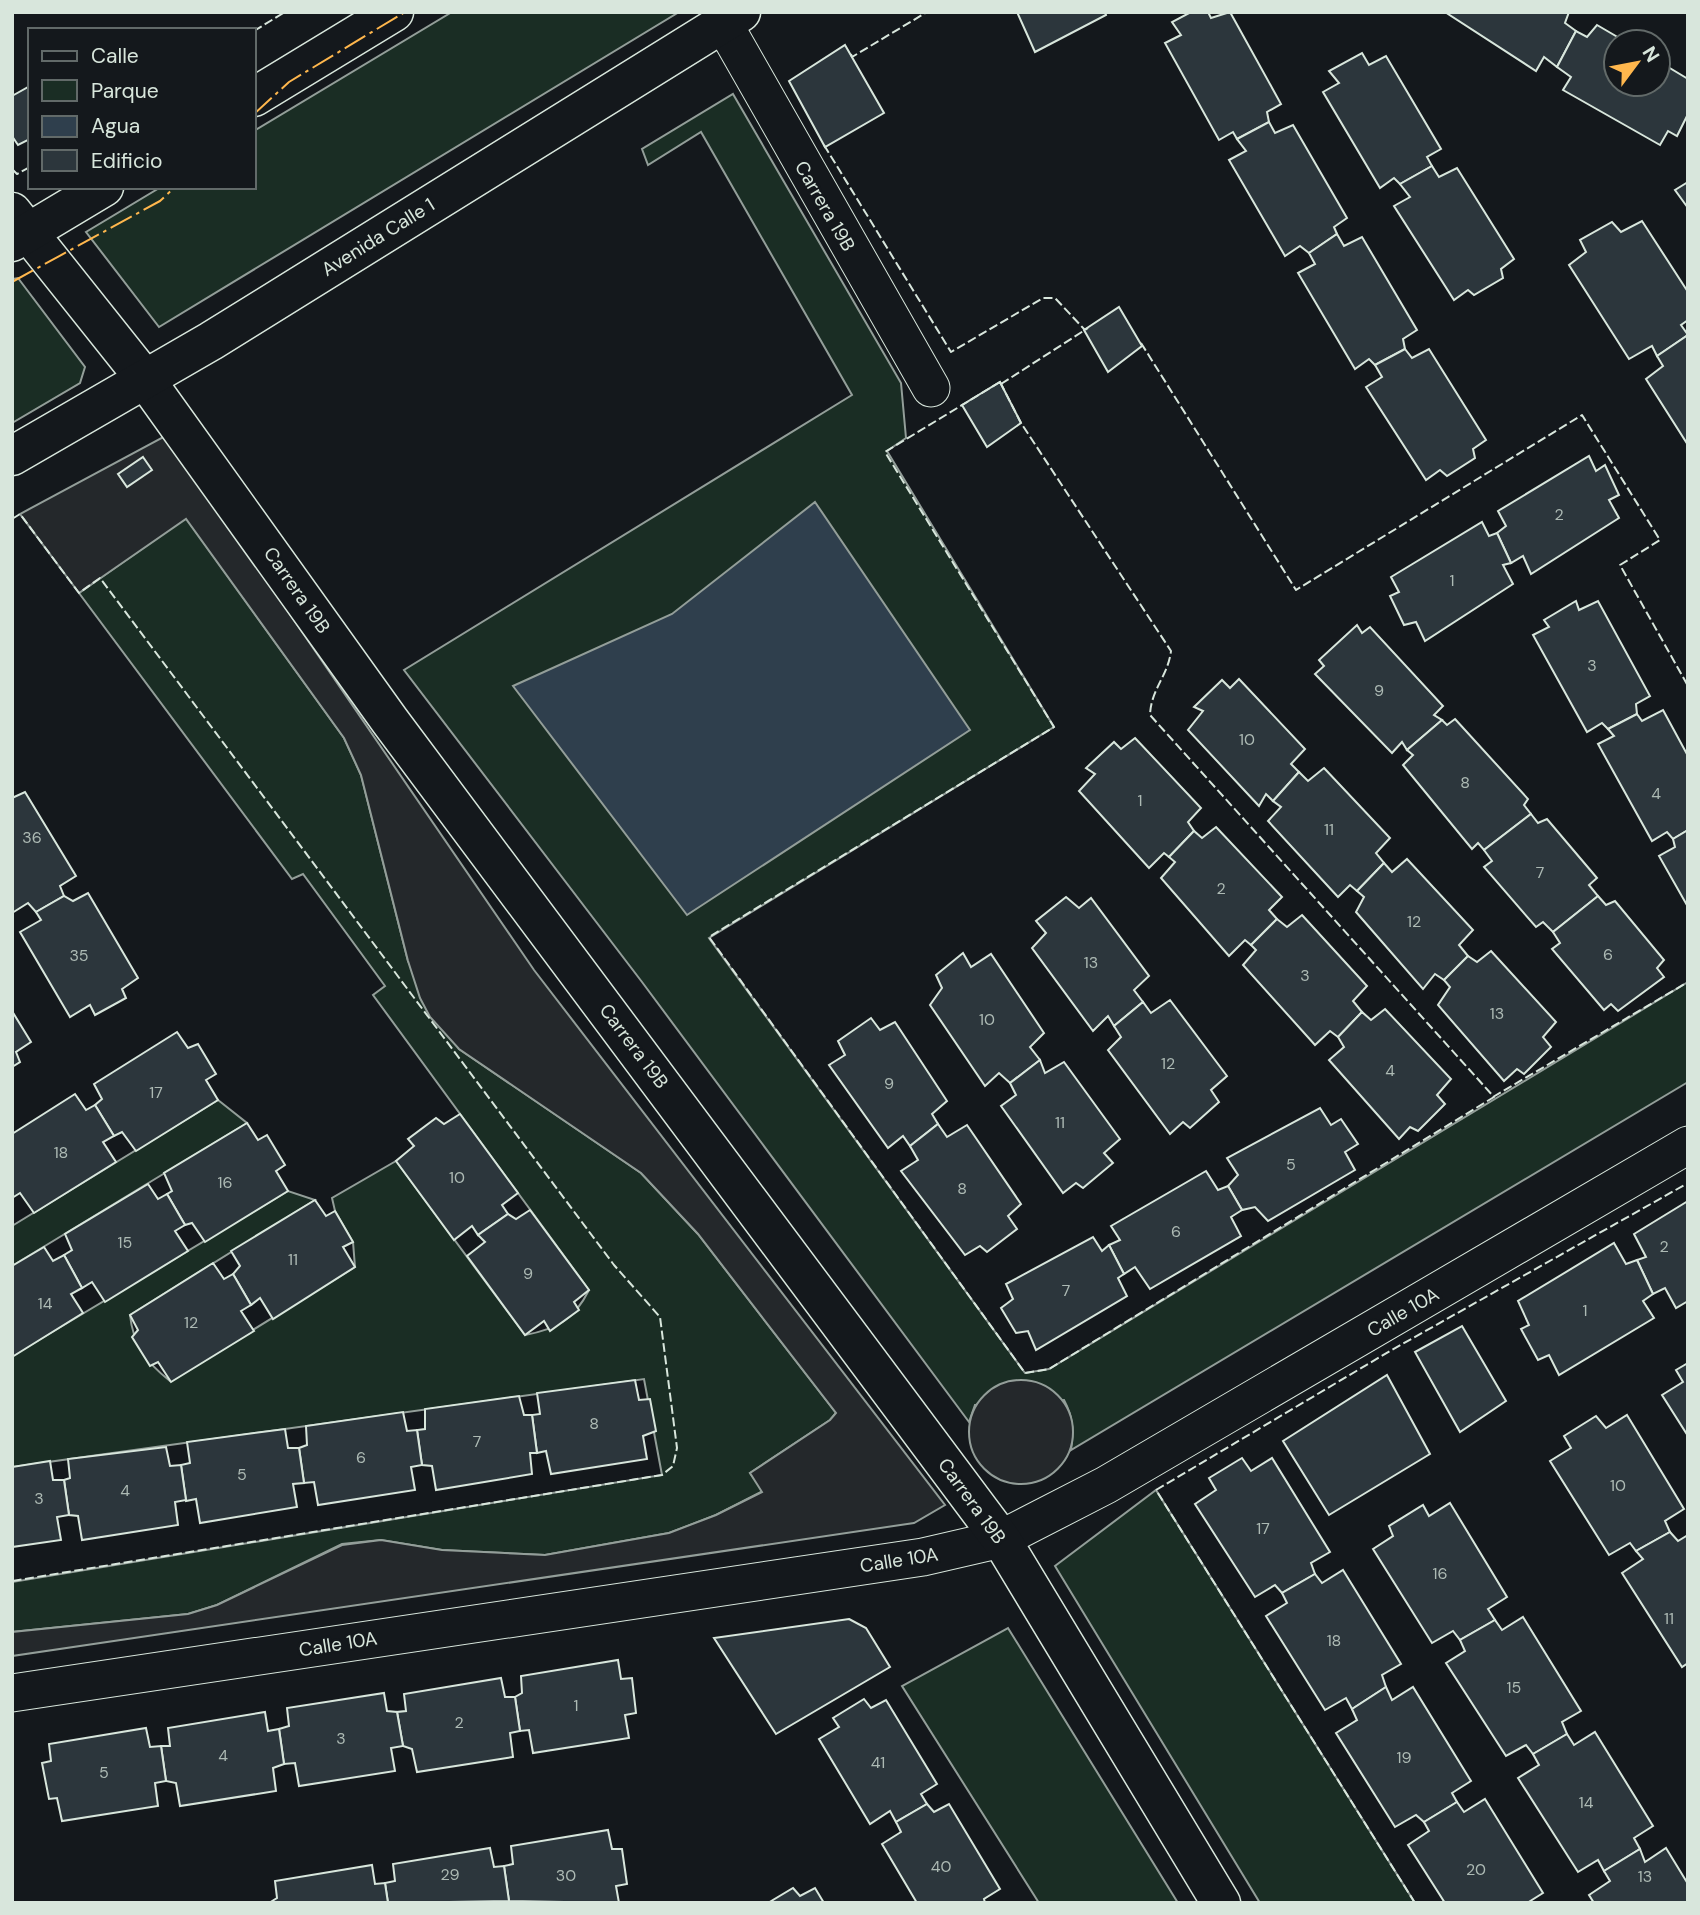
<svg xmlns="http://www.w3.org/2000/svg" width="1700" height="1915" font-family="'DM Sans',sans-serif">
  <rect width="100%" height="100%" fill="#14181c"/>
  <!-- green -->
  <g fill="#1a2d24" stroke="#939e99" stroke-width="2">
    <polygon points="452,12 679,12 159,327 86,232 161,187 254,187 254,131"/>
    <path d="M733,94L901,383L906,438L887,451L1054,727L709,938L1025,1373L1049,1369L1688,982V1082L1071,1450C1074,1431 1073,1417 1064,1400L975,1405L969,1422L642,982L404,670L852,395L701,132L648,165L642,149Z"/>
    <polygon points="18,278 85,367 80,383 12,423 12,279"/>
    <path d="M186,518L344,738L361,775L408,961L459,1049L641,1173L698,1234L836,1413L830,1420L750,1473L763,1491L716,1515L669,1533L545,1555L442,1550L381,1540L342,1544L217,1605L188,1614L12,1632V1582L662,1475L644,1379L12,1467V1356L288,1191L315,1200L130,1315C133,1345 147,1363 170,1381L355,1267L353,1242L335,1211L332,1198L396,1161L525,1335C557,1329 574,1320 589,1290L373,995L385,986L303,874L292,879L79,593Z"/>
    <polygon points="218,1100 247,1123 12,1266 12,1226"/>
    <polygon points="1156,1490 1415,1903 1260,1903 1055,1566"/>
    <polygon points="1008,1628 1178,1903 1039,1903 902,1686"/>
  </g>
  <!-- parking -->
  <g fill="#24282b" stroke="#939e99" stroke-width="2">
    <polygon points="167,435 534,970 945,1505 914,1523 12,1656 12,1632 188,1614 217,1605 342,1545 381,1540 442,1550 545,1555 669,1533 716,1515 762,1492 750,1473 830,1420 836,1413 698,1234 641,1173 459,1049 430,1017 420,998 408,961 361,775 344,738 186,519 79,593 20,514"/>
    <circle cx="1021" cy="1432" r="52"/>
  </g>
  <!-- water -->
  <polygon fill="#2f3f4d" stroke="#939e99" stroke-width="2" points="815,502 970,730 687,915 513,686 672,614"/>
  <!-- building -->
  <g fill="#2c363c" stroke="#d8e6dc" stroke-width="2">
    <polygon points="1017,12 1105,12 1106,15 1035,52"/>
    <polygon points="1191,12 1208,12 1211,18 1230,12 1281,104 1267,112 1269,122 1237,139 1233,132 1219,140 1165,43 1181,35 1172,22"/>
    <polygon points="1445,12 1569,12 1565,23 1576,31 1557,67 1544,57 1536,71"/>
    <polygon points="1597,25 1626,42 1616,42 1616,84 1658,84 1658,61 1688,79 1688,114 1677,136 1668,131 1660,145 1563,90 1571,77 1557,67 1576,31 1587,37"/>
    <polygon points="845,45 884,113 825,147 789,81"/>
    <polygon points="1362,53 1369,65 1386,56 1441,149 1427,157 1432,166 1400,184 1394,178 1380,188 1323,92 1339,83 1329,71"/>
    <polygon points="30,86 30,139 18,145 12,136 12,96"/>
    <polygon points="1269,122 1275,133 1293,125 1347,218 1334,227 1337,234 1309,253 1300,246 1285,256 1229,160 1246,151 1237,139"/>
    <polygon points="1432,166 1439,177 1457,168 1514,259 1501,269 1503,278 1474,295 1468,290 1454,300 1394,206 1410,197 1400,184"/>
    <polygon points="1688,182 1688,208 1675,190"/>
    <polygon points="1642,221 1688,292 1688,320 1681,325 1688,335 1657,356 1652,346 1629,359 1569,265 1586,252 1580,240 1612,222 1621,232"/>
    <polygon points="1337,234 1344,246 1362,237 1417,330 1403,339 1405,349 1375,365 1369,359 1355,369 1298,273 1315,264 1309,253"/>
    <polygon points="1119,307 1142,346 1108,372 1084,330"/>
    <polygon points="1688,335 1688,445 1646,379 1663,366 1657,356"/>
    <polygon points="1405,349 1412,358 1429,349 1486,440 1473,449 1475,458 1447,476 1440,470 1426,480 1366,387 1382,377 1375,365"/>
    <polygon points="1000,382 1021,423 987,447 962,405"/>
    <polygon points="1589,456 1596,471 1605,465 1619,495 1609,500 1619,518 1531,574 1523,556 1511,563 1497,533 1506,526 1498,511"/>
    <polygon points="143,457 152,470 127,487 118,474"/>
    <polygon points="1482,522 1489,536 1497,533 1511,563 1503,565 1513,584 1425,641 1416,622 1404,625 1390,596 1399,592 1391,577"/>
    <polygon points="1576,601 1579,610 1598,601 1650,696 1636,704 1637,714 1608,729 1602,723 1587,732 1533,635 1549,627 1544,620"/>
    <polygon points="1357,625 1362,633 1370,627 1443,706 1434,715 1442,720 1407,750 1402,742 1392,753 1315,674 1324,666 1319,660"/>
    <polygon points="1239,679 1305,749 1291,764 1299,772 1273,801 1266,794 1259,806 1188,730 1203,711 1194,707 1222,680 1230,688"/>
    <polygon points="1663,710 1688,756 1688,830 1673,839 1667,832 1652,841 1598,744 1614,736 1608,729 1637,714 1642,721"/>
    <polygon points="1455,719 1528,799 1524,805 1531,814 1484,850 1478,843 1472,849 1403,765 1413,755 1407,750 1442,720 1447,725"/>
    <polygon points="1135,738 1201,808 1188,822 1194,831 1169,857 1164,853 1149,868 1079,791 1095,774 1086,768 1114,742 1121,749"/>
    <polygon points="1324,768 1390,838 1376,853 1384,863 1357,891 1350,885 1338,897 1268,821 1281,807 1273,801 1299,772 1308,781"/>
    <polygon points="25,792 76,876 60,886 64,896 36,912 28,903 12,913 12,798"/>
    <polygon points="1531,814 1538,823 1547,819 1597,878 1589,885 1598,896 1553,932 1543,922 1536,927 1484,867 1492,861 1484,850"/>
    <polygon points="1216,827 1282,897 1269,910 1277,919 1251,945 1245,940 1229,956 1161,878 1175,862 1169,857 1194,831 1202,838"/>
    <polygon points="1688,830 1688,907 1659,856 1675,847 1673,839"/>
    <polygon points="1407,859 1473,930 1459,945 1468,956 1444,980 1435,974 1423,989 1356,912 1364,897 1357,891 1384,863 1392,872"/>
    <polygon points="88,893 138,978 122,989 126,998 95,1015 90,1005 70,1017 20,932 41,920 36,912 64,896 73,901"/>
    <polygon points="1598,896 1606,905 1615,901 1664,960 1657,968 1664,977 1618,1011 1611,1004 1604,1010 1552,949 1560,943 1553,932"/>
    <polygon points="1066,897 1079,908 1091,898 1149,976 1134,990 1143,1002 1114,1026 1108,1016 1093,1031 1032,948 1046,933 1036,921"/>
    <polygon points="1302,915 1367,986 1353,1001 1362,1012 1338,1037 1330,1031 1315,1045 1243,965 1256,950 1251,945 1277,919 1287,927"/>
    <polygon points="1491,951 1556,1022 1543,1037 1551,1047 1524,1074 1517,1069 1504,1081 1438,1005 1450,987 1444,980 1468,956 1477,962"/>
    <polygon points="963,953 971,967 991,954 1044,1033 1030,1047 1040,1060 1010,1083 999,1073 985,1086 930,1005 942,988 936,975"/>
    <polygon points="1170,1000 1227,1076 1211,1090 1219,1102 1190,1128 1183,1122 1170,1134 1108,1050 1121,1037 1114,1026 1143,1002 1151,1013"/>
    <polygon points="1385,1009 1451,1079 1437,1095 1445,1104 1418,1131 1410,1127 1399,1139 1329,1060 1344,1047 1338,1037 1362,1012 1371,1020"/>
    <polygon points="12,1011 31,1042 16,1052 20,1062 12,1067"/>
    <polygon points="871,1018 880,1030 895,1022 947,1101 932,1114 938,1124 910,1146 903,1136 888,1148 829,1065 845,1055 838,1041"/>
    <polygon points="177,1032 188,1048 198,1044 216,1074 206,1080 218,1100 136,1151 122,1132 114,1136 95,1105 102,1099 94,1084"/>
    <polygon points="1040,1060 1045,1073 1064,1062 1120,1139 1104,1153 1113,1163 1083,1188 1076,1183 1063,1193 1001,1106 1016,1095 1010,1083"/>
    <polygon points="75,1094 86,1110 95,1105 114,1136 103,1142 116,1162 34,1213 20,1193 12,1198 12,1134"/>
    <polygon points="1320,1108 1331,1125 1341,1119 1358,1144 1345,1152 1355,1170 1268,1221 1255,1207 1242,1210 1228,1186 1238,1175 1227,1158"/>
    <polygon points="460,1114 518,1193 502,1205 508,1214 478,1235 472,1226 454,1240 396,1161 414,1146 408,1139 436,1118 444,1124"/>
    <polygon points="247,1123 258,1140 267,1135 285,1165 276,1171 288,1191 205,1242 192,1223 185,1225 167,1194 172,1191 164,1173"/>
    <polygon points="938,1124 947,1137 967,1125 1021,1204 1008,1216 1017,1229 987,1252 980,1246 965,1255 901,1171 918,1160 910,1146"/>
    <polygon points="1206,1171 1218,1190 1228,1186 1242,1210 1231,1217 1241,1236 1150,1289 1135,1267 1124,1274 1109,1245 1120,1240 1111,1226"/>
    <polygon points="148,1184 158,1199 167,1194 185,1225 175,1231 188,1251 105,1302 92,1282 82,1288 64,1255 72,1250 65,1234"/>
    <polygon points="315,1200 326,1216 335,1211 353,1242 343,1247 355,1267 273,1319 260,1298 251,1305 233,1274 240,1266 231,1251"/>
    <polygon points="1688,1201 1688,1301 1676,1308 1665,1288 1653,1294 1637,1260 1646,1257 1634,1234"/>
    <polygon points="530,1210 589,1290 574,1302 579,1310 550,1331 544,1321 525,1335 467,1256 485,1242 478,1235 508,1214 516,1219"/>
    <polygon points="1093,1237 1102,1251 1109,1245 1124,1274 1118,1278 1127,1296 1036,1350 1028,1331 1016,1333 1001,1308 1013,1299 1006,1284"/>
    <polygon points="1614,1243 1626,1264 1637,1260 1653,1294 1643,1301 1654,1318 1559,1375 1549,1355 1538,1360 1521,1329 1529,1325 1518,1301"/>
    <polygon points="44,1247 53,1261 64,1255 82,1288 71,1294 83,1313 12,1357 12,1266"/>
    <polygon points="213,1263 224,1279 233,1274 251,1305 241,1311 254,1331 171,1382 158,1362 150,1366 132,1337 138,1330 130,1315"/>
    <polygon points="1462,1326 1506,1401 1460,1432 1415,1352"/>
    <polygon points="1688,1363 1688,1436 1662,1395 1683,1382 1676,1370"/>
    <polygon points="1387,1375 1430,1454 1329,1515 1283,1441"/>
    <polygon points="635,1380 639,1400 650,1399 656,1431 643,1436 647,1459 551,1474 546,1451 537,1453 532,1415 540,1414 537,1393"/>
    <polygon points="519,1396 524,1415 532,1415 537,1453 530,1453 532,1474 436,1490 432,1466 422,1465 417,1430 425,1429 425,1409"/>
    <polygon points="403,1412 407,1431 417,1430 422,1465 411,1467 415,1490 318,1505 314,1482 304,1483 299,1448 307,1445 306,1426"/>
    <polygon points="1627,1415 1684,1509 1665,1521 1670,1532 1636,1551 1630,1543 1609,1555 1550,1461 1571,1448 1564,1436 1596,1416 1606,1428"/>
    <polygon points="285,1429 288,1448 299,1448 304,1483 293,1484 297,1507 200,1523 196,1499 186,1501 181,1465 190,1463 187,1442"/>
    <polygon points="166,1447 170,1466 181,1465 186,1500 175,1502 178,1525 82,1540 78,1516 69,1515 64,1480 70,1478 68,1459"/>
    <polygon points="1242,1458 1251,1471 1272,1458 1330,1552 1311,1563 1315,1574 1282,1593 1275,1585 1255,1597 1195,1504 1216,1490 1209,1478"/>
    <polygon points="50,1461 53,1480 64,1480 69,1515 57,1517 61,1540 12,1547 12,1467"/>
    <polygon points="1450,1503 1507,1597 1488,1609 1495,1620 1460,1640 1453,1631 1432,1643 1373,1549 1393,1536 1389,1526 1423,1505 1429,1516"/>
    <polygon points="1670,1532 1678,1541 1688,1535 1688,1663 1682,1667 1622,1573 1643,1559 1636,1551"/>
    <polygon points="1343,1570 1401,1664 1382,1675 1386,1687 1352,1709 1346,1698 1325,1710 1266,1616 1287,1603 1282,1593 1315,1574 1322,1583"/>
    <polygon points="1523,1617 1581,1711 1562,1722 1567,1734 1533,1754 1526,1745 1506,1756 1446,1663 1465,1651 1460,1640 1495,1620 1502,1630"/>
    <polygon points="849,1619 866,1628 890,1667 776,1734 714,1638"/>
    <polygon points="618,1660 621,1679 632,1678 636,1713 625,1715 629,1738 533,1753 529,1730 520,1731 515,1697 522,1693 521,1676"/>
    <polygon points="501,1678 505,1697 515,1697 520,1731 510,1733 513,1757 417,1772 412,1749 403,1746 397,1712 406,1711 404,1694"/>
    <polygon points="1386,1687 1392,1700 1413,1687 1471,1781 1452,1793 1457,1802 1424,1822 1416,1815 1395,1827 1336,1733 1357,1720 1352,1709"/>
    <polygon points="384,1693 387,1711 397,1712 403,1746 391,1748 395,1771 299,1786 295,1763 284,1764 279,1729 289,1726 287,1708"/>
    <polygon points="864,1699 871,1708 886,1700 937,1784 921,1794 927,1804 896,1822 890,1811 870,1824 819,1739 839,1727 833,1718"/>
    <polygon points="265,1712 268,1731 279,1729 284,1764 273,1768 276,1791 180,1806 176,1783 166,1781 161,1746 170,1746 168,1728"/>
    <polygon points="146,1728 150,1747 161,1746 166,1781 155,1783 158,1806 62,1821 57,1798 49,1799 42,1763 51,1761 49,1744"/>
    <polygon points="1595,1732 1653,1826 1634,1838 1640,1849 1604,1871 1598,1860 1578,1872 1518,1778 1539,1765 1533,1754 1567,1734 1574,1745"/>
    <polygon points="1485,1799 1543,1893 1527,1903 1445,1903 1408,1845 1429,1831 1424,1822 1457,1802 1464,1812"/>
    <polygon points="927,1804 934,1812 949,1804 1000,1889 984,1899 985,1903 917,1903 882,1844 901,1832 896,1822"/>
    <polygon points="608,1830 612,1849 622,1849 627,1884 616,1886 619,1903 509,1901 504,1866 513,1864 511,1846"/>
    <polygon points="490,1848 494,1867 504,1866 509,1901 388,1903 385,1883 395,1881 393,1864"/>
    <polygon points="1666,1848 1688,1884 1688,1903 1594,1903 1589,1895 1610,1881 1604,1871 1640,1849 1645,1862"/>
    <polygon points="372,1865 375,1884 385,1883 388,1903 269,1903 277,1898 275,1881"/>
    <polygon points="793,1888 800,1896 815,1888 824,1903 768,1903"/>
  </g>
  <g fill="none" stroke-linecap="round" stroke-linejoin="round">
    <defs>
      <g id="minor">
        <polyline points="723,23 931,388"/>
        <polyline points="12,1693 923,1557 1001,1539 1106,1485 1688,1145"/>
      </g>
      <polyline id="tertiary" points="145,379 390,721 1001,1539 1221,1903"/>
      <polyline id="secondary" points="12,212 145,379"/>
      <g id="primary">
        <polyline points="254,97 394,12"/>
        <polyline points="12,242 104,187"/>
        <polyline points="12,456 211,341 741,12"/>
      </g>
    </defs>
    <!-- minor casing -->
    <use href="#minor" stroke="#d8e6dc" stroke-width="39"/>
    <!-- tertiary casing -->
    <use href="#tertiary" stroke="#d8e6dc" stroke-width="41"/>
    <!-- secondary casing -->
    <use href="#secondary" stroke="#d8e6dc" stroke-width="41"/>
    <!-- primary casing -->
    <use href="#primary" stroke="#d8e6dc" stroke-width="41"/>
    <!-- minor -->
    <use href="#minor" stroke="#14181c" stroke-width="37"/>
    <!-- tertiary -->
    <use href="#tertiary" stroke="#14181c" stroke-width="38"/>
    <!-- secondary -->
    <use href="#secondary" stroke="#14181c" stroke-width="38"/>
    <!-- primary -->
    <use href="#primary" stroke="#14181c" stroke-width="38"/>
    <!-- fence -->
    <g stroke="#d8e6dc" stroke-width="2" stroke-dasharray="9 3.5" stroke-linecap="butt">
      <polyline points="254,31 285,12"/>
      <polyline points="851,54 852,57 927,12"/>
      <polyline points="824,145 951,352 1043,298 1055,298 1085,330"/>
      <polyline points="12,169 17,174 30,167"/>
      <polyline points="1141,343 1296,590 1582,415 1660,540 1620,565 1688,686"/>
      <path d="M1000,382L1021,423L1171,651C1168,676 1151,689 1150,715L1494,1097L1049,1369L1025,1373L709,937L1054,727L885,452Z"/>
      <polyline points="1001,384 1088,328"/>
      <polyline points="12,519 20,514 79,593 100,578 614,1265 660,1317 677,1448 673,1466 662,1475 12,1581"/>
      <polyline points="1493,1097 1688,982"/>
      <polyline points="1415,1903 1156,1490 1390,1351 1688,1183"/>
    </g>
    <!-- power -->
    <g stroke="#ffb74d" stroke-width="2" stroke-dasharray="24 5 3.5 5" stroke-linecap="butt">
      <polyline points="254,114 289,82 405,12"/>
      <polyline points="12,282 160,201 175,187"/>
    </g>
  </g>
  <g text-anchor="middle" dominant-baseline="central" stroke-width="5" stroke-linejoin="round" paint-order="stroke">
    <!-- number labels -->
    <g font-size="16" fill="#adbab4">
      <text x="1559" y="514">2</text>
      <text x="1452" y="580">1</text>
      <text x="1592" y="665">3</text>
      <text x="1379" y="690">9</text>
      <text x="1247" y="739">10</text>
      <text x="1465" y="782">8</text>
      <text x="1656" y="793">4</text>
      <text x="1140" y="800">1</text>
      <text x="1329" y="829">11</text>
      <text x="32" y="837">36</text>
      <text x="1540" y="872">7</text>
      <text x="1221" y="888">2</text>
      <text x="1414" y="921">12</text>
      <text x="1608" y="954">6</text>
      <text x="79" y="955">35</text>
      <text x="1091" y="962">13</text>
      <text x="1305" y="975">3</text>
      <text x="1497" y="1013">13</text>
      <text x="987" y="1019">10</text>
      <text x="1168" y="1063">12</text>
      <text x="1390" y="1070">4</text>
      <text x="889" y="1083">9</text>
      <text x="156" y="1092">17</text>
      <text x="1060" y="1122">11</text>
      <text x="61" y="1152">18</text>
      <text x="1291" y="1164">5</text>
      <text x="457" y="1177">10</text>
      <text x="225" y="1182">16</text>
      <text x="962" y="1188">8</text>
      <text x="1176" y="1231">6</text>
      <text x="125" y="1242">15</text>
      <text x="1664" y="1246">2</text>
      <text x="293" y="1259">11</text>
      <text x="528" y="1273">9</text>
      <text x="1066" y="1290">7</text>
      <text x="45" y="1303">14</text>
      <text x="1585" y="1310">1</text>
      <text x="191" y="1322">12</text>
      <text x="594" y="1423">8</text>
      <text x="477" y="1441">7</text>
      <text x="361" y="1457">6</text>
      <text x="242" y="1474">5</text>
      <text x="1618" y="1485">10</text>
      <text x="125" y="1490">4</text>
      <text x="39" y="1498">3</text>
      <text x="1263" y="1528">17</text>
      <text x="1440" y="1573">16</text>
      <text x="1669" y="1618">11</text>
      <text x="1334" y="1640">18</text>
      <text x="1514" y="1687">15</text>
      <text x="576" y="1705">1</text>
      <text x="459" y="1722">2</text>
      <text x="341" y="1738">3</text>
      <text x="223" y="1755">4</text>
      <text x="1404" y="1757">19</text>
      <text x="878" y="1762">41</text>
      <text x="104" y="1772">5</text>
      <text x="1586" y="1802">14</text>
      <text x="941" y="1866">40</text>
      <text x="1476" y="1869">20</text>
      <text x="450" y="1874">29</text>
      <text x="566" y="1875">30</text>
      <text x="1645" y="1876">13</text>
    </g>
    <!-- street labels -->
    <g font-size="19" fill="#d8e6dc" stroke="#14181c">
      <text transform="translate(825 206) rotate(60)">Carrera 19B</text>
      <text transform="translate(378 237) rotate(-32)">Avenida Calle 1</text>
      <text transform="translate(297 590) rotate(55)">Carrera 19B</text>
      <text transform="translate(634 1046) rotate(53)">Carrera 19B</text>
      <text transform="translate(1403 1312) rotate(-30)">Calle 10A</text>
      <text transform="translate(972 1501) rotate(54)">Carrera 19B</text>
      <text transform="translate(899 1560) rotate(-9)">Calle 10A</text>
      <text transform="translate(338 1644) rotate(-9)">Calle 10A</text>
    </g>
  </g>
  <!-- border -->
  <rect width="1700" height="1915" fill="none" stroke="#d8e6dc" stroke-width="28"/>
  <!-- legend -->
  <rect x="28" y="28" width="228" height="161" fill="#14181c" stroke="#626a69" stroke-width="2"/>
  <rect x="42" y="51" width="35" height="10" fill="#14181c" stroke="#626a69" stroke-width="2"/>
  <text x="91" y="63" font-size="21" fill="#d8e6dc">Calle</text>
  <rect x="42" y="80" width="35" height="21" fill="#1a2d24" stroke="#626a69" stroke-width="2"/>
  <text x="91" y="98" font-size="21" fill="#d8e6dc">Parque</text>
  <rect x="42" y="116" width="35" height="21" fill="#2f3f4d" stroke="#626a69" stroke-width="2"/>
  <text x="91" y="133" font-size="21" fill="#d8e6dc">Agua</text>
  <rect x="42" y="150" width="35" height="21" fill="#2c363c" stroke="#626a69" stroke-width="2"/>
  <text x="91" y="168" font-size="21" fill="#d8e6dc">Edificio</text>
  <!-- north arrow -->
  <g transform="translate(1637 63) rotate(58)"><circle r="33" fill="#14181c" stroke="#626a69" stroke-width="2"/>
  <path d="M0-5L12 26L0 18L-12 26Z" fill="#ffb74d"/>
  <text y="-10" font-size="19" font-weight="bold" text-anchor="middle" fill="#d8e6dc">N</text>
  </g>
</svg>
